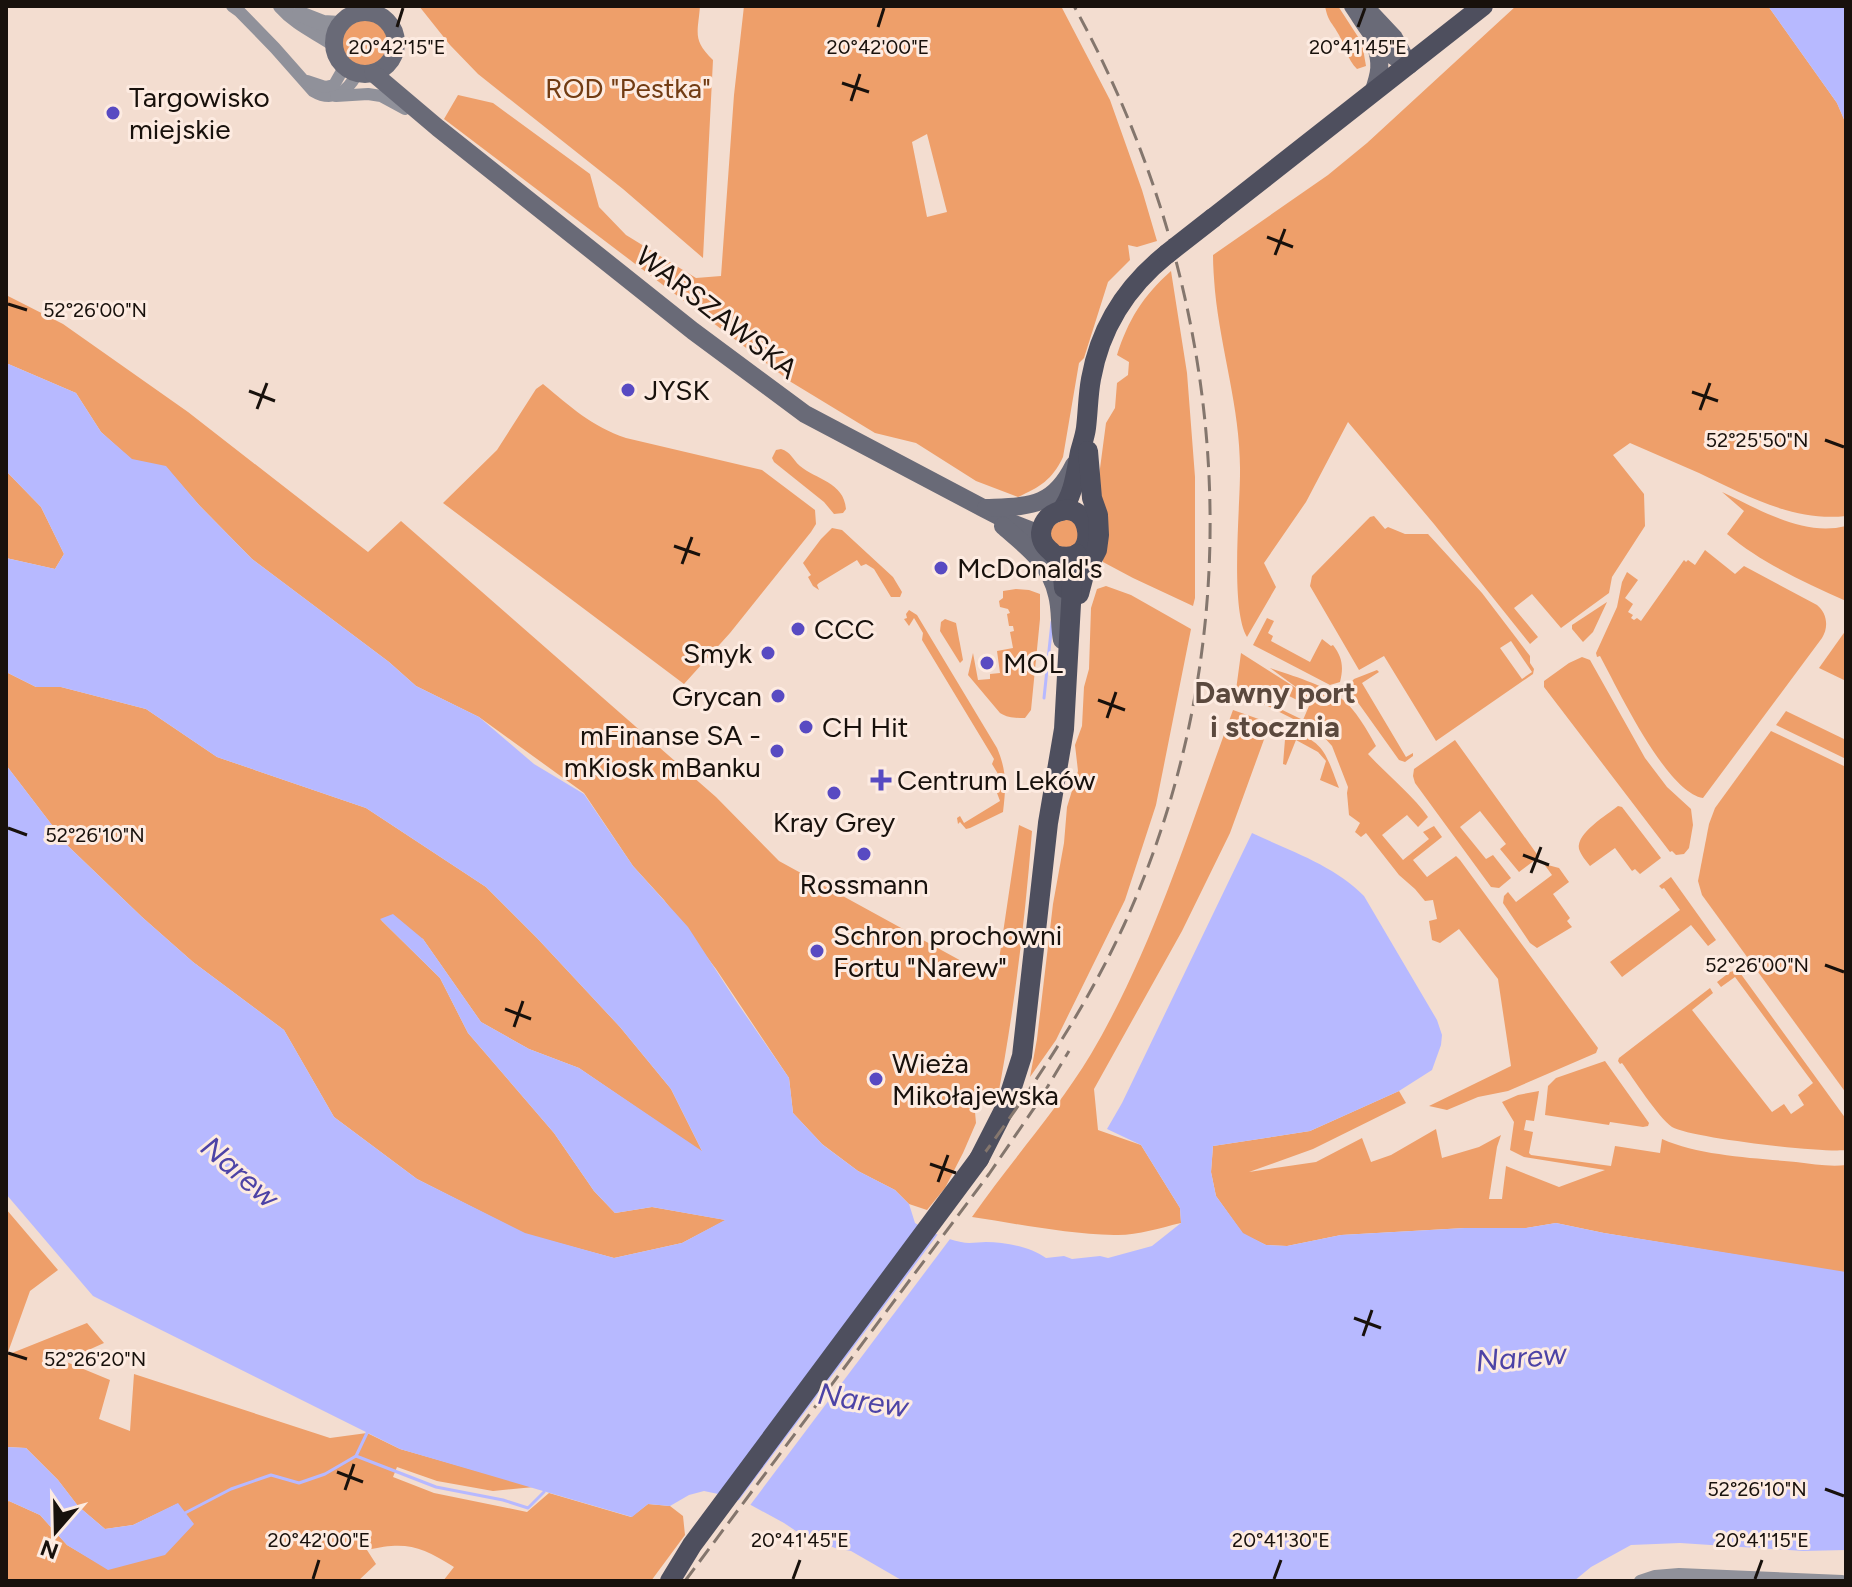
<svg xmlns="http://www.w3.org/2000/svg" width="1852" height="1587" font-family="Figtree,sans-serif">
  <rect width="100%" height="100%" fill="#f3ddd0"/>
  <!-- green -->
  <g fill="#ee9f6a" fill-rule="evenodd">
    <path d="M419,6H700C698,33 692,40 713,60L703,258L623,189L478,74L450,45Z"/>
    <path d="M744,6H1061L1110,100L1142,190L1157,241L1137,247L1128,245L1130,260L1108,282L1084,358L1079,363L1063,457C1052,480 1040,487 1018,497L976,481L916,443L875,433L791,382L444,119L458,95L493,103L590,174L599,207L626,235L696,278L721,276L734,95ZM927,134L947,212L927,217L912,142Z"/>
    <path d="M1325,6H1338L1362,43L1366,66L1357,69C1347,59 1346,48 1339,35C1332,22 1328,22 1325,6Z"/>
    <path d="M1516,6H1768L1837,103L1846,124V516C1794,522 1745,495 1699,473C1676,463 1653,453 1630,443L1613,455L1644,494L1645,526L1612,577L1609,593L1561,628L1532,594L1514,608L1538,637L1530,644L1434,524L1348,422L1306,502L1264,563L1276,587L1247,637C1230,609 1240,510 1240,473C1241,411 1221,352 1215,291C1214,279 1213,267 1213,255L1328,175L1367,143Z"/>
    <circle cx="365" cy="43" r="24"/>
    <path d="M1171,271L1187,373L1195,477V598L1193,606L1133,578L1103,562L1097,491L1106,423L1115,408L1117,383L1128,375L1129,362L1117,355C1128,320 1143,296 1171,271Z"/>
    <path d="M6,295L63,324L188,412L368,552L401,521L716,797L779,861L996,980L1019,825L1032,831C1025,921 1014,1012 997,1101L989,1099L975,1112L976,1123L963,1153L945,1188L927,1210L909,1204L895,1190L858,1171L822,1144L793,1113L789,1078L716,969L664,900L633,866L584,793L479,717L416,686L389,662L252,559L199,505L166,467L132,460L101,432L76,393L6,363Z"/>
    <path d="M543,384C571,407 591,426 626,438L762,470L815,510L816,524L811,532L730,633L684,684L443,503L497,450L536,389Z"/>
    <path d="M781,449C791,452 792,459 800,466C815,479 844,482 846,509L843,513L834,514L824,502L774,462L772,458L776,450Z"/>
    <polygon points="6,471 41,507 64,554 55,569 6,558"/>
    <path d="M1722,492C1759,509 1803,537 1846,526V601C1804,582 1763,564 1727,534L1744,511Z"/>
    <path d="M1374,516L1385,529L1388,527L1405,534H1428L1482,593L1530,656V663L1534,669L1533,674L1436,741L1384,656L1359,670L1310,586L1312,576L1370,517ZM1511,641L1532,672L1522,679L1500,648Z"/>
    <polygon points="1069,518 1081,530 1074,548 1054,546 1049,530 1050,526"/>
    <polygon points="832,528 842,530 893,577 902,592 900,597 891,597 874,569 866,564 861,566 857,560 819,583 817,585 819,590 813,586 808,577 811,575 803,563 821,539"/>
    <path d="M1705,550L1735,574L1744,566L1817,605C1827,613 1829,627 1822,638L1703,798C1666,792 1618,689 1600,656L1597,657L1596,653L1617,607L1622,582L1627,572L1638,580L1625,598L1633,604L1628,612L1633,615L1631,618L1634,620L1637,618L1641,621L1684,560L1686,562L1688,560L1695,565Z"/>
    <polygon points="1106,586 1131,595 1191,629 1156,805 1125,900 1056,1040 1030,1077 1037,1039 1053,904 1064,843 1067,807 1078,771 1075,745 1082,726 1084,687 1089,669 1091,608 1097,589"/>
    <path d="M1016,589L1029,590L1040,594V619L1031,710L1025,718C1015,718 1008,718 1000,713L968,675L973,653L978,680L990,679V674L1000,673L997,651L1013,648L1010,632L1014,631L1013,626H1009L1007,614L1010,613L1008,609L1000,607L999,601L1003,598V591Z"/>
    <polygon points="1607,602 1593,632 1583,642 1572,629 1572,625"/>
    <path d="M909,610L917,615L997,748C1007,771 1006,787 1003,812L970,828L966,829L960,822L958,824L957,818L960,816L964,823L1000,801L997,793L1001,789V779L992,764L994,759L922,640L923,633L914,618L909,626L904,619L907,618L906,614Z"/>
    <path d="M1267,618L1274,621L1268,633L1273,636L1271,641L1310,662L1322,639L1331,646L1333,645C1342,657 1344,666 1340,682L1330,685L1253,645Z"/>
    <polygon points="945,619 956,623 963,660 960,663 940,631 941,622"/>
    <polygon points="1846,630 1846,681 1819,668"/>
    <path d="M1241,653L1304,693L1270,668C1292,676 1323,684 1342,699C1356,710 1367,730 1376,746L1368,754C1388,776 1412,794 1428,817L1418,827L1407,815L1382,835L1403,860L1429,839L1423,832L1434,826L1442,837L1413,860L1427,877L1456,856L1460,860L1598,1048L1596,1053L1508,1091L1478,1097L1447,1110L1429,1106L1511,1066L1498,979L1459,929L1440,943L1432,940L1429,921L1437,919L1433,900L1425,901L1415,889L1399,875L1366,833L1361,837L1355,832L1360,823L1349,815L1347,793L1348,787L1332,746L1323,736L1315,730L1236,690ZM1277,690L1309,706L1303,720L1270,704Z"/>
    <polygon points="1582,657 1590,660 1645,758 1667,787 1691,809 1693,825 1689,848 1684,854 1676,855 1672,851 1670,852 1544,687 1544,681 1569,663"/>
    <polygon points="1377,670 1379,672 1362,683 1406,757 1413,753 1413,756 1405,762 1399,760 1349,690 1349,685 1354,679"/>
    <polygon points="6,672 36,687 61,687 146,709 217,757 366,808 486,887 537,938 620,1027 671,1089 703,1153 579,1068 529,1049 481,1022 423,939 381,920 440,978 468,1033 554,1133 594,1191 615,1213 652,1207 726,1220 682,1243 614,1258 525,1234 417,1179 334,1117 284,1030 193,962 142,917 68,846 6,765"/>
    <path d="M1233,710L1270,723L1230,833L1182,931L1094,1089L1098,1130L1141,1145L1180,1208L1181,1223C1159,1228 1136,1236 1114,1235C1066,1234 1019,1224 972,1217C1010,1162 1056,1112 1091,1054C1154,947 1190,826 1233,710Z"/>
    <polygon points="1786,711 1846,740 1846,759 1776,725"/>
    <path d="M1286,727C1325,744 1324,749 1339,788L1320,780L1326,761L1318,752L1296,740L1286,765L1283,764Z"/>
    <polygon points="1771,731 1846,767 1846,1093 1702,895 1698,881 1709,824 1715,808"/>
    <polygon points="1455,740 1539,857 1519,872 1500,849 1506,844 1480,811 1460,827 1486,859 1493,855 1511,878 1499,888 1491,887 1415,783 1413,776 1414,769"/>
    <path d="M1618,806L1622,807L1661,858L1640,874L1635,869L1632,871L1615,848L1590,866C1586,861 1581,855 1579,849C1576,833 1607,815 1618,806Z"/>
    <polygon points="1544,864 1559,868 1569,882 1553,894 1570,918 1567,921 1572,927 1537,948 1530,943 1503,903 1504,896 1508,892 1516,902 1552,875"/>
    <polygon points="1671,877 1716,940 1708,946 1691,925 1622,977 1610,962 1680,910 1664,888 1662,889 1659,886"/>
    <path d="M1738,970L1846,1119V1150C1822,1153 1691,1138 1672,1127C1658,1117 1633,1078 1622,1063L1620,1064L1618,1061L1619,1058L1710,988L1713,993L1692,1010L1772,1112L1784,1104L1791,1114L1804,1105L1798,1095L1813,1083L1735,977L1721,987L1717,982L1730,972Z"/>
    <polygon points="1605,1061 1649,1123 1648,1126 1643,1127 1610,1122 1609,1125 1545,1115 1548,1086 1556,1078"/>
    <path d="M1399,1091L1406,1103L1313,1149L1249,1172L1316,1162L1362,1138L1371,1162L1391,1155L1436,1129L1442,1158L1479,1147L1501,1135L1497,1147L1489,1199H1502L1506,1166L1559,1187L1605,1170L1524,1157L1510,1150L1514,1122L1502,1102L1518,1095L1539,1091L1534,1121L1526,1120L1524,1130L1533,1132L1529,1153L1531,1155L1611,1166L1615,1146L1660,1153L1662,1139C1700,1156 1755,1158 1796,1162C1813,1164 1830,1167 1846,1165V1273L1604,1233L1556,1223L1526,1228H1465L1341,1235L1287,1246L1266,1245L1243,1234L1216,1196L1211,1172L1213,1146L1310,1131Z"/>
    <path d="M6,1209L58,1270L30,1291L7,1355L87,1323L104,1343L64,1361L110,1380L99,1419L130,1431L134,1374L330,1438L367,1433L400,1449L534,1487L493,1491L437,1481L397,1467L393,1477L434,1493L527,1512L549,1493L631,1517L648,1504L670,1506L683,1516L685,1535L651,1581H443L454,1567C421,1546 406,1541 367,1550L376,1564L358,1581H6V1502L9,1501L40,1515L67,1545L108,1569L177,1504L133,1525L105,1529L78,1506L58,1480L26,1448L6,1447Z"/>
  </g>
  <!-- water -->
  <g fill="#b7b9ff">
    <polygon points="1768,6 1846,6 1846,124 1837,103"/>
    <path d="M6,363L76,393L101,432L132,459L166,466L199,505L252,559L389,662L416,686L479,717L534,764L584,794L633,866L688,927L736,1001L789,1078L793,1113L823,1145L858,1171L895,1190L909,1204L915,1223C928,1231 946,1239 961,1242C969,1244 978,1242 986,1242C1005,1242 1031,1247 1046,1258L1064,1256L1072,1259L1100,1256L1108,1258L1152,1246L1181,1223L1180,1208L1141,1145L1107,1129L1122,1103L1252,833C1290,851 1334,865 1364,896L1437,1020L1442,1035L1441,1045L1432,1070L1399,1091L1310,1131L1213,1146L1211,1172L1216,1196L1243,1233L1266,1245L1287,1246L1341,1235L1465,1228H1526L1556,1223L1604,1233L1846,1272V1550L1803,1551L1680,1543L1631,1545L1591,1567L1574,1581H903L851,1551L835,1548L802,1535L784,1523L749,1504L723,1495L704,1491L689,1495L670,1506L648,1504L632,1517L400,1449L93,1296L6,1194V765L68,846L142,917L193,962L284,1030L334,1117L417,1179L525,1233L614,1258L682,1243L725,1220L652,1207L615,1213L594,1191L554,1133L468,1033L440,978L380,919L393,914L423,939L481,1022L529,1049L579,1068L702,1151L671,1089L620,1027L537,938L486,887L366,808L217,757L146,709L61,687H36L6,672V558L55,569L64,554L41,507L6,471Z"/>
    <polygon points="6,1447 26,1448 58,1480 78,1506 105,1529 133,1525 178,1503 194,1524 165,1555 108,1570 67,1545 40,1515 9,1501 6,1502"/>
  </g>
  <!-- pier -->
  <polygon fill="#f3ddd0" points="941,1230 953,1235 748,1508 736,1504"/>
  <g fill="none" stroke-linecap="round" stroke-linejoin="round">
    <!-- stream -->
    <g stroke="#b7b9ff" stroke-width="3">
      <polyline points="1044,698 1052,622"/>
      <polyline points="356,1456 436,1487 503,1500 528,1508 544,1492"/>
      <polyline points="185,1513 231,1489 271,1475 299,1483 325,1474 356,1456 367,1433"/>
    </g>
    <!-- minor -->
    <g stroke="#90919a" stroke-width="12">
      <path d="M232,6L239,11L275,48L313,91C333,103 347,92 357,74"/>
      <polyline points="307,81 325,87 334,85 342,71 341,63"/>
      <polyline points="336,96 368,94 381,96 405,109"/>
      <polyline points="1640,1581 1655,1576 1679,1574 1842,1581"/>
    </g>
    <!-- tertiary -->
    <g stroke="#90919a" stroke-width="16">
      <path d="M281,6C296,23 315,31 333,43"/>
      <polyline points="300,14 323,23 340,24"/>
    </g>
    <!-- secondary -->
    <g stroke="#696a77" stroke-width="18">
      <path d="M1353,6C1370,31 1380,52 1409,65"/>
      <polyline points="1364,6 1394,38 1409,65"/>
      <circle cx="365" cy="43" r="31"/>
      <polyline points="373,73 438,128 693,331 805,414 983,508 1014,524 1037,533 1041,537"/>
      <path d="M1373,93C1380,73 1382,64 1375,43"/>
      <path d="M986,508C1029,506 1053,508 1074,465"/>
      <path d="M1003,526C1026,546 1050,563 1057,595C1061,609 1059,625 1062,640"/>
    </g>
    <!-- primary -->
    <g stroke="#4e4f5e" stroke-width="20">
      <polyline points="1213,218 1483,6"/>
      <path d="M1061,511C1074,495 1076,472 1080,452C1082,444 1085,436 1086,428C1088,412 1088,395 1091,379C1100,328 1127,286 1167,254"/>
      <path d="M1055,555C1103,569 1093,494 1055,513C1047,516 1042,524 1041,533C1041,546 1050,549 1057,558C1063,566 1063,578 1064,588"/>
      <polyline points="1079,594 1084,575 1097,550 1099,535 1098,515 1092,498 1088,451"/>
      <polyline points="979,1159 1006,1106 1022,1056 1048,823 1064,729 1073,568 1077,554"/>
    </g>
    <!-- rail -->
    <g stroke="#84766d" stroke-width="3" stroke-dasharray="16 8" stroke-linecap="butt">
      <path d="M665,1581L978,1162C1033,1087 1085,1010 1124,925C1259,626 1230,290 1074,6"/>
      <polyline points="685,1581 989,1174 1039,1101 1069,1051"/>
    </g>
    <!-- primary-bridge -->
    <g stroke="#4e4f5e" stroke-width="20">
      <polyline points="1167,254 1213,218"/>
      <polyline points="670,1581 692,1545 979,1159"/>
    </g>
  </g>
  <!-- ticks -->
  <path fill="none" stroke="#18110c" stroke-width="3" d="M397,27L403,8M878,27L884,8M1358,27L1365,8M842,83L869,92M851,101L860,74M1267,237L1293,247M1275,255L1285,229M8,304L27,310M249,391L275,401M1692,392L1718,401M257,409L267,383M1700,410L1710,383M1825,440L1844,447M674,546L700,555M682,564L692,537M1098,700L1125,710M1107,718L1116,692M8,828L27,835M1523,855L1549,865M1531,873L1541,847M1825,965L1844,972M505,1009L531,1019M514,1027L523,1001M930,1164L956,1173M938,1182L948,1155M1354,1318L1381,1328M1363,1336L1372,1310M8,1353L27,1359M337,1472L363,1482M1825,1489L1844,1496M345,1490L354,1464M313,1579L319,1560M793,1579L800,1560M1274,1579L1281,1560M1755,1579L1762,1560"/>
  <!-- markers -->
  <g fill="#584ac2" stroke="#fdebe1" stroke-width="3">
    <circle cx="113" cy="113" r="8"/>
    <circle cx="628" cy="390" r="8"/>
    <circle cx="941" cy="568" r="8"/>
    <circle cx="798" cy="629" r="8"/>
    <circle cx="768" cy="653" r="8"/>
    <circle cx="987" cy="663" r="8"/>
    <circle cx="778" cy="696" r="8"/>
    <circle cx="806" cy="727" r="8"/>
    <circle cx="777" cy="751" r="8"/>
    <path d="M877 768h8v8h8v8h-8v8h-8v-8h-8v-8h8z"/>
    <circle cx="834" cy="793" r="8"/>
    <circle cx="864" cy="854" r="8"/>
    <circle cx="817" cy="951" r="8"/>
    <circle cx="876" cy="1079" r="8"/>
  </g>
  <g text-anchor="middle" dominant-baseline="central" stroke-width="6" stroke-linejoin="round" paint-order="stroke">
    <!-- park labels -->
    <g font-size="28" fill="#723c13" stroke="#fdebe1">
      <text x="628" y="88">ROD "Pestka"</text>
    </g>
    <!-- poi labels -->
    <g font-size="28" fill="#18110c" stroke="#fdebe1" text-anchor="start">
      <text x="129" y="97">Targowisko<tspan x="129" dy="32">miejskie</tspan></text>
      <text x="644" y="390">JYSK</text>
      <text x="957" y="568">McDonald's</text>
      <text x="814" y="629">CCC</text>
      <text x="752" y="653" text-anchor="end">Smyk</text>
      <text x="1003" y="663">MOL</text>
      <text x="762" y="696" text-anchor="end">Grycan</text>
      <text x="822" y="727">CH Hit</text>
      <text x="761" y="735" text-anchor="end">mFinanse SA -<tspan x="761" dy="32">mKiosk mBanku</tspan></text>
      <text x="897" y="780">Centrum Leków</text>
      <text x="834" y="822" text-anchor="middle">Kray Grey</text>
      <text x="864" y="884" text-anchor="middle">Rossmann</text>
      <text x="833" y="935">Schron prochowni<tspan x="833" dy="32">Fortu "Narew"</tspan></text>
      <text x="892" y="1063">Wieża<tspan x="892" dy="32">Mikołajewska</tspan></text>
    </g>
    <!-- street labels -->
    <g font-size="28" fill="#18110c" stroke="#fdebe1">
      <text transform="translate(717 312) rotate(38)">WARSZAWSKA</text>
    </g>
    <!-- neighbourhood labels -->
    <g font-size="30" font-weight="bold" fill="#5b493e" stroke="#fdebe1">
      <text x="1275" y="692">Dawny port<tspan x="1275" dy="34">i stocznia</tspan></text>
    </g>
    <!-- water labels -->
    <g font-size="30" font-style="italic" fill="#4d43a6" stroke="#fdebe1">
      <text transform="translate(240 1172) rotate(41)">Narew</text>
      <text transform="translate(1521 1357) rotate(-5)">Narew</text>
      <text transform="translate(863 1400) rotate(9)">Narew</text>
    </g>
  </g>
  <g font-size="20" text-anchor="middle" fill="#18110c" stroke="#fdebe1" stroke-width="6" stroke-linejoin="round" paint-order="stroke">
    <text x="878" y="54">20°42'00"E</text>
    <text x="397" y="54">20°42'15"E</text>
    <text x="1358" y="54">20°41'45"E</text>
    <text x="95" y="317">52°26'00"N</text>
    <text x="1757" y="447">52°25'50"N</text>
    <text x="95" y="842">52°26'10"N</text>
    <text x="1757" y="972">52°26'00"N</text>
    <text x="95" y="1366">52°26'20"N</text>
    <text x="1757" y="1496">52°26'10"N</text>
    <text x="319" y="1547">20°42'00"E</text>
    <text x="800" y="1547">20°41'45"E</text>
    <text x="1281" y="1547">20°41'30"E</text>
    <text x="1762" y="1547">20°41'15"E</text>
  </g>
  <!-- border -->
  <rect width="1852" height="1587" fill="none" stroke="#18110c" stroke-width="16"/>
  <!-- north arrow -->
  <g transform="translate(56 1531) rotate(200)" stroke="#fdebe1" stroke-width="6" paint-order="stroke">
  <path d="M0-6L14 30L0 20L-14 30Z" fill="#18110c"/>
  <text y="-12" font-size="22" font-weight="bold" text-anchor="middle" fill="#18110c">N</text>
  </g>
</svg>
